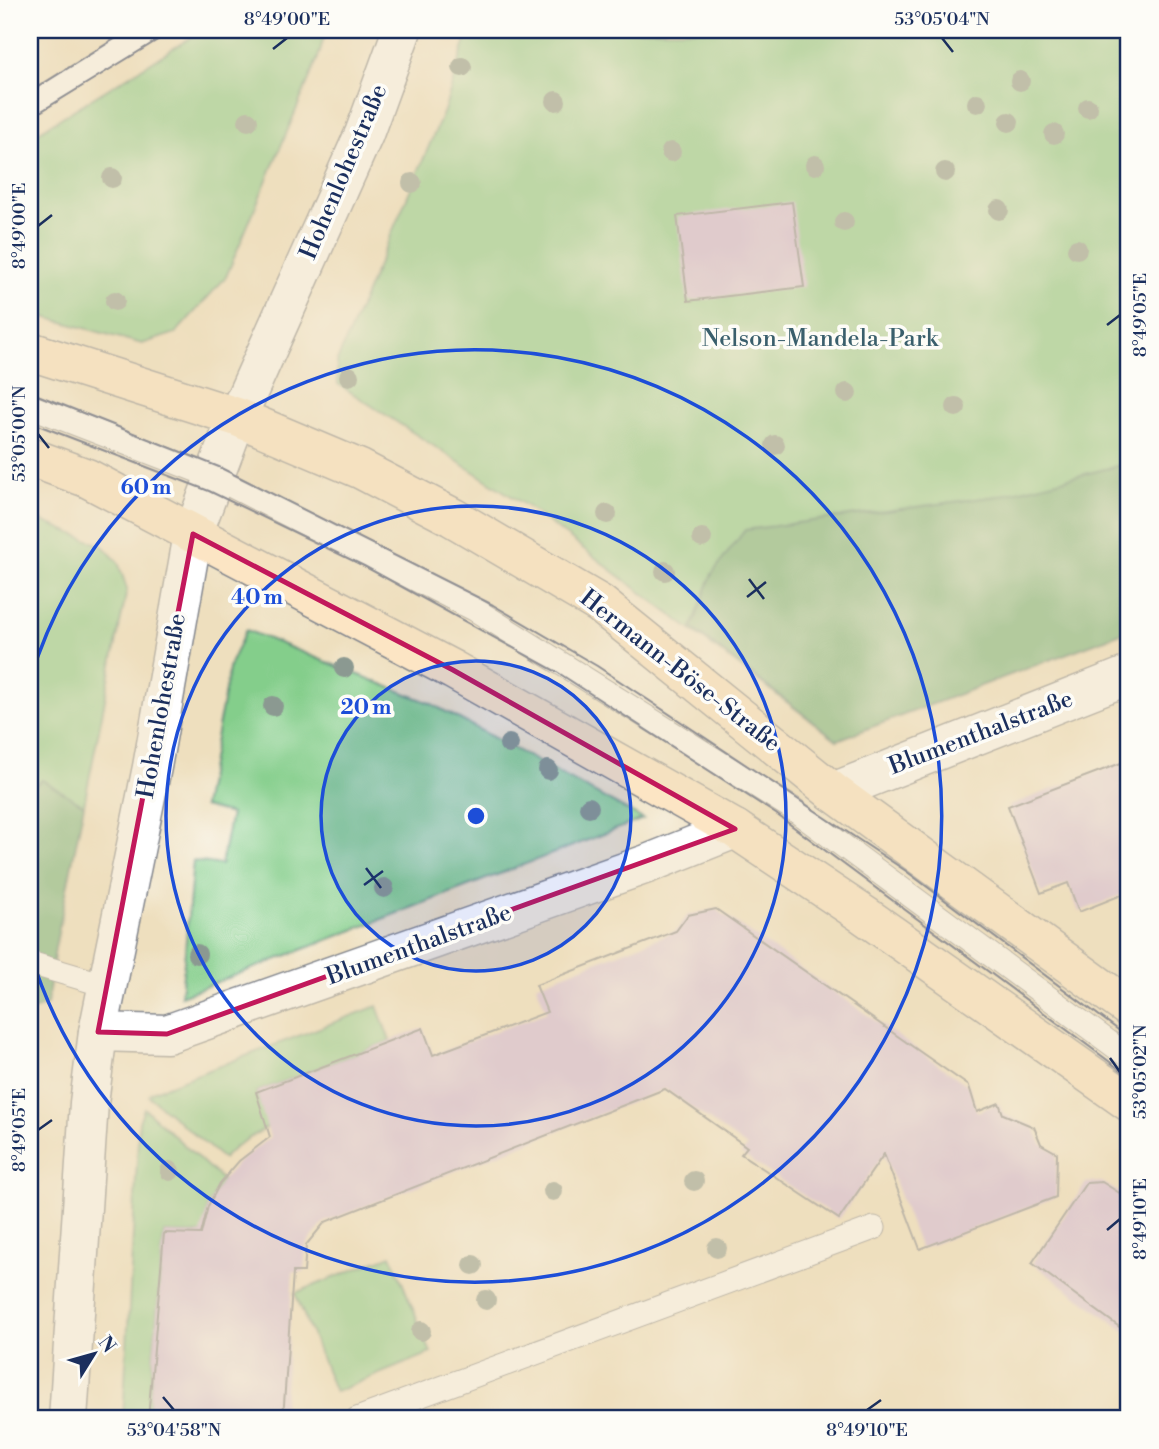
<svg xmlns="http://www.w3.org/2000/svg" width="1159" height="1449" font-family="'Libre Bodoni',serif">
  <rect width="100%" height="100%" fill="#fdfcf7"/>
  <filter id="ink" filterUnits="userSpaceOnUse"><feTurbulence type="fractalNoise" baseFrequency=".0143" numOctaves="2"/><feDisplacementMap in="SourceGraphic" scale="14" xChannelSelector="R" yChannelSelector="G"/><feConvolveMatrix kernelMatrix="1 2 1 2 8 2 1 2 1" color-interpolation-filters="sRGB"/></filter>
  <filter id="wash" filterUnits="userSpaceOnUse"><feTurbulence type="fractalNoise" baseFrequency=".00686" numOctaves="4" result="noise"/><feDisplacementMap in="SourceGraphic" scale="28" xChannelSelector="R" yChannelSelector="G"/><feGaussianBlur stdDeviation="1.57" result="paint"/><feColorMatrix in="noise" values="0 0 0 0 0 0 0 0 0 0 0 0 0 0 0 0 0 1.4 0 .05"/><feComposite in="paint" operator="in"/></filter>
  <g filter="url(#wash)">
    <rect width="100%" height="100%" fill="#eedfbe"/>
    <!-- green -->
    <g fill="#84ce8b" stroke="#507e74" stroke-width="2">
      <polygon points="203,30 326,30 318,58 226,277 176,333 142,344 30,313 30,137"/>
      <polygon points="469,30 1129,30 1129,630 837,740 528,507 338,384 337,361 444,111"/>
      <polygon points="30,516 103,546 118,562 127,589 84,805 42,780 30,790"/>
      <polygon points="246,630 430,703 643,819 181,996 193,861 221,865 231,814 203,807 230,664"/>
      <polygon points="377,1006 390,1041 256,1092 269,1126 236,1146 223,1159 149,1096 151,1092"/>
      <polygon points="144,1108 222,1180 208,1206 203,1234 164,1233 148,1419 123,1419 139,1122"/>
      <polygon points="391,1255 431,1353 335,1392 295,1293"/>
    </g>
    <!-- forest -->
    <g fill="#6bb177" stroke="#43706a" stroke-width="2">
      <polygon points="1129,463 1129,630 837,740 692,628 712,574 745,530 997,496"/>
      <polygon points="42,780 84,805 55,948 47,1005 30,1011 30,790"/>
    </g>
    <g id="blocks">
      <!-- building -->
      <g fill="#ceb4de">
        <polygon points="792,202 804,287 688,301 677,216"/>
        <polygon points="1129,760 1129,892 1079,912 1068,883 1041,893 1008,806"/>
        <polygon points="716,909 969,1086 977,1112 999,1103 1003,1114 1034,1127 1041,1144 1057,1153 1056,1197 920,1249 884,1154 839,1219 741,1154 747,1147 665,1089 325,1222 306,1245 304,1272 293,1272 283,1419 148,1419 164,1233 201,1234 208,1206 220,1183 239,1161 270,1137 256,1092 423,1028 433,1055 547,1012 536,985 676,931 688,915"/>
        <polygon points="1102,1182 1129,1199 1129,1334 1032,1263 1086,1183"/>
      </g>
    </g>
  </g>
  <g filter="url(#ink)">
    <use href="#blocks" fill-opacity="0" stroke="#84878e" stroke-width="2"/>
    <g fill="none" stroke-linecap="round" stroke-linejoin="round">
      <defs>
        <g id="service">
          <polyline points="30,105 150,30"/>
          <polyline points="30,406 214,477 474,609 792,808 1129,1057"/>
          <polyline points="30,963 108,986"/>
          <polyline points="357,1419 874,1228"/>
        </g>
        <g id="minor">
          <polyline points="833,792 1129,675"/>
          <polyline points="98,1032 167,1034 647,864 735,829"/>
          <polyline points="68,1419 89,1103 98,1032 152,767 193,534"/>
        </g>
        <polyline id="tertiary" points="193,534 237,417 364,134 402,30"/>
        <g id="secondary">
          <polyline points="30,351 237,417 360,469 452,517 600,604 833,792 1129,1008"/>
          <polyline points="30,457 87,478 453,670 735,829 864,915 1129,1102"/>
        </g>
      </defs>
      <!-- service casing -->
      <use href="#service" stroke="#84878e" stroke-width="25"/>
      <!-- minor casing -->
      <use href="#minor" stroke="#84878e" stroke-width="41"/>
      <!-- tertiary casing -->
      <use href="#tertiary" stroke="#84878e" stroke-width="41"/>
      <!-- secondary casing -->
      <use href="#secondary" stroke="#84878e" stroke-width="41"/>
      <!-- service -->
      <use href="#service" stroke="#fff" stroke-width="23"/>
      <!-- minor -->
      <use href="#minor" stroke="#fff" stroke-width="38"/>
      <!-- tertiary -->
      <use href="#tertiary" stroke="#fff" stroke-width="38"/>
      <!-- secondary -->
      <use href="#secondary" stroke="#fce5c4" stroke-width="38"/>
      <!-- tram -->
      <g stroke="#1b2f5e" stroke-width="2">
        <polyline points="30,92 129,30"/>
        <polyline points="30,118 174,30"/>
        <polyline points="30,392 219,467 493,605 597,666 906,871 1129,1038"/>
        <polyline points="30,422 209,491 364,566 557,672 776,814 1129,1076"/>
      </g>
    </g>
    <!-- trees -->
    <g fill="#8b9991">
      <circle cx="462" cy="67" r="10"/>
      <circle cx="1020" cy="81" r="10"/>
      <circle cx="556" cy="101" r="10"/>
      <circle cx="977" cy="103" r="10"/>
      <circle cx="1088" cy="108" r="10"/>
      <circle cx="248" cy="121" r="10"/>
      <circle cx="1009" cy="122" r="10"/>
      <circle cx="1054" cy="134" r="10"/>
      <circle cx="671" cy="152" r="10"/>
      <circle cx="815" cy="165" r="10"/>
      <circle cx="945" cy="172" r="10"/>
      <circle cx="112" cy="178" r="10"/>
      <circle cx="412" cy="183" r="10"/>
      <circle cx="999" cy="210" r="10"/>
      <circle cx="844" cy="222" r="10"/>
      <circle cx="1077" cy="249" r="10"/>
      <circle cx="115" cy="301" r="10"/>
      <circle cx="349" cy="376" r="10"/>
      <circle cx="847" cy="393" r="10"/>
      <circle cx="956" cy="407" r="10"/>
      <circle cx="775" cy="445" r="10"/>
      <circle cx="607" cy="514" r="10"/>
      <circle cx="702" cy="538" r="10"/>
      <circle cx="665" cy="571" r="10"/>
      <circle cx="344" cy="668" r="10"/>
      <circle cx="273" cy="706" r="10"/>
      <circle cx="509" cy="744" r="10"/>
      <circle cx="548" cy="770" r="10"/>
      <circle cx="589" cy="807" r="10"/>
      <circle cx="384" cy="888" r="10"/>
      <circle cx="197" cy="954" r="10"/>
      <circle cx="170" cy="1171" r="10"/>
      <circle cx="694" cy="1181" r="10"/>
      <circle cx="553" cy="1191" r="10"/>
      <circle cx="717" cy="1248" r="10"/>
      <circle cx="473" cy="1265" r="10"/>
      <circle cx="486" cy="1300" r="10"/>
      <circle cx="421" cy="1331" r="10"/>
    </g>
  </g>
  <!-- marked area -->
  <path d="M0 0H1159V1449H0ZM193,534L453,670L735,829L167,1034L98,1032Z" fill="#eedfbe" fill-opacity=".55" fill-rule="evenodd"/>
  <path fill="none" stroke="#c2185b" stroke-width="5" stroke-linejoin="round" d="M193,534L453,670L735,829L167,1034L98,1032Z"/>
  <!-- ticks -->
  <path fill="none" stroke="#1b2f5e" stroke-width="2.5" d="M942,38L953,52M273,49L287,38M38,226L52,215M1107,325L1120,315M38,434L49,448M749,579L764,599M747,597L766,582M366,868L381,888M364,885L383,871M1110,1058L1120,1072M38,1130L52,1120M1107,1230L1120,1219M163,1397L174,1410M867,1410L881,1400"/>
  <!-- distance rings -->
  <circle cx="476" cy="816" r="155" fill="#1d4ed8" fill-opacity=".12"/>
  <g fill="none" stroke="#1d4ed8" stroke-width="3.5">
    <circle cx="476" cy="816" r="155"/>
    <circle cx="476" cy="816" r="310"/>
    <path d="M30 680A466 466 0 1 1 30 952"/>
  </g>
  <g text-anchor="middle" dominant-baseline="central" stroke-width="7" stroke-linejoin="round" paint-order="stroke">
    <!-- street labels -->
    <g font-size="24" fill="#1b2f5e" stroke="#fdfcf7">
      <text transform="translate(344 172) rotate(-67)">Hohenlohestraße</text>
      <text transform="translate(680 671) rotate(38)">Hermann-Böse-Straße</text>
      <text transform="translate(162 706) rotate(-80)">Hohenlohestraße</text>
      <text transform="translate(981 733) rotate(-21)">Blumenthalstraße</text>
      <text transform="translate(419 945) rotate(-20)">Blumenthalstraße</text>
    </g>
    <!-- park labels -->
    <g font-size="24" fill="#3a5f6c" stroke="#fdfcf7">
      <text x="820" y="339">Nelson-Mandela-Park</text>
    </g>
  </g>
  <circle cx="476" cy="816" r="10" fill="#1d4ed8" stroke="#fdfcf7" stroke-width="3.5"/>
  <g font-size="21" text-anchor="middle" font-weight="bold" fill="#1d4ed8" stroke="#fdfcf7" stroke-width="7" stroke-linejoin="round" paint-order="stroke">
    <text x="146" y="494">60 m</text>
    <text x="257" y="604">40 m</text>
    <text x="366" y="714">20 m</text>
  </g>
  <!-- margin -->
  <rect width="1159" height="1449" fill="none" stroke="#fdfcf7" stroke-width="77"/>
  <!-- north arrow -->
  <g transform="translate(94 1354) rotate(53)" stroke="#fdfcf7" stroke-width="5" paint-order="stroke">
  <path d="M0-5L12 26L0 18L-12 26Z" fill="#1b2f5e"/>
  <text y="-10" font-size="19" font-weight="bold" text-anchor="middle" fill="#1b2f5e">N</text>
  </g>
  <rect x="38" y="38" width="1082" height="1372" fill="none" stroke="#1b2f5e" stroke-width="2.5"/>
  <g font-size="18" text-anchor="middle" fill="#1b2f5e">
    <text x="287" y="25">8°49'00"E</text>
    <text x="942" y="25">53°05'04"N</text>
    <text transform="translate(19 226) rotate(-90)" y="6">8°49'00"E</text>
    <text transform="translate(1140 315) rotate(-90)" y="6">8°49'05"E</text>
    <text transform="translate(19 434) rotate(-90)" y="6">53°05'00"N</text>
    <text transform="translate(1140 1072) rotate(-90)" y="6">53°05'02"N</text>
    <text transform="translate(19 1130) rotate(-90)" y="6">8°49'05"E</text>
    <text transform="translate(1140 1219) rotate(-90)" y="6">8°49'10"E</text>
    <text x="174" y="1436">53°04'58"N</text>
    <text x="867" y="1436">8°49'10"E</text>
  </g>
</svg>
